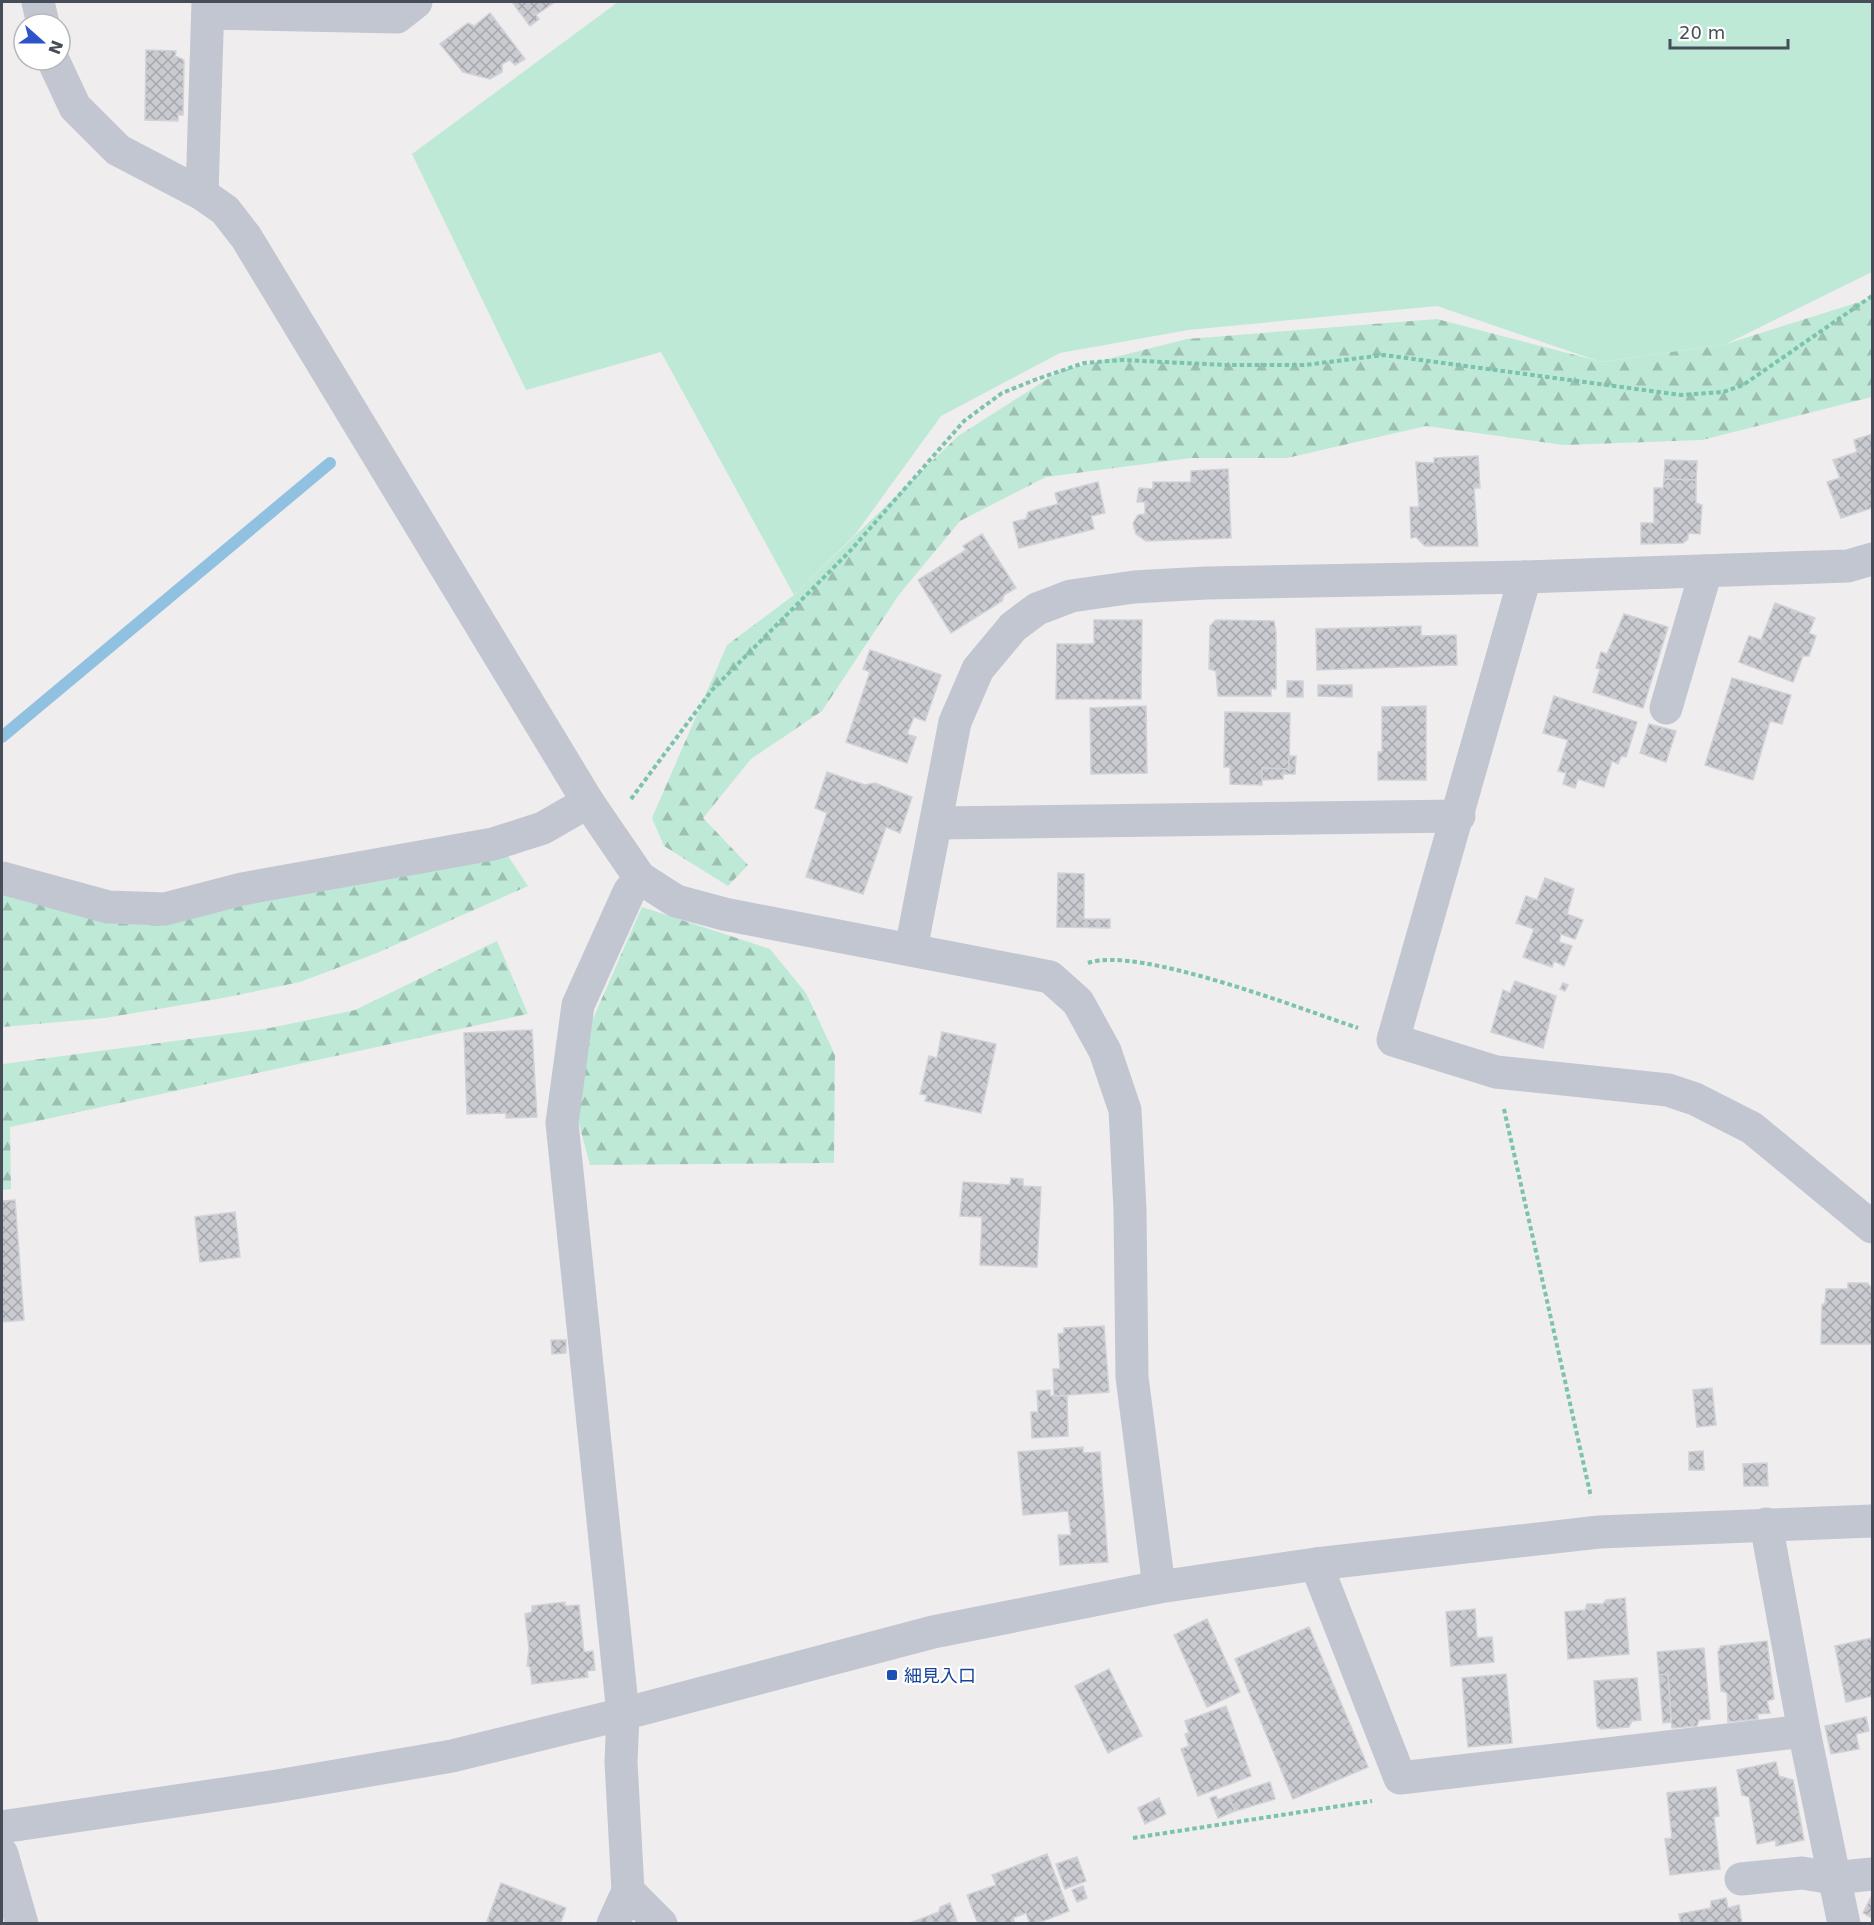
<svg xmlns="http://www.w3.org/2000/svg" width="1874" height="1925" font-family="'DejaVu Sans','Noto Sans JP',sans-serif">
  <defs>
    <pattern id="forest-firs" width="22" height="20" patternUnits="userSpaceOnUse" patternTransform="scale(1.5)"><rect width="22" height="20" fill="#bfe9d7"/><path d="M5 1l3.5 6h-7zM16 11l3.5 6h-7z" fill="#9dbfb1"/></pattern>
    <pattern id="building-cross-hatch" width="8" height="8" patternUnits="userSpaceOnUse" patternTransform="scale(1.5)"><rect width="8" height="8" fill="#cacbd1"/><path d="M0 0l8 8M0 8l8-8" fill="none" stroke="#a6a7ac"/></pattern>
  </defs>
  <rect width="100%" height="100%" fill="#efeded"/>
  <!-- grass -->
  <polygon fill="#bfe9d7" points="618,2 1872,2 1872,272 1726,344 1601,362 1437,306 1188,330 1060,353 941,416 854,536 794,595 661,352 526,390 412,154"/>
  <!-- forest -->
  <g fill="url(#forest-firs)">
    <polygon points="1872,298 1872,397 1702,440 1564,445 1426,426 1287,458 1191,458 1046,477 960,521 898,596 822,711 751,759 703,818 748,865 728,886 664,846 652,818 727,645 794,595 958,436 1060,371 1187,339 1437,319 1602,362 1726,344"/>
    <polygon points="508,856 528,886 377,953 300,982 223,998 105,1018 2,1027 2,892 81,912"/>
    <polygon points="642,907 770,949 806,993 835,1055 834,1163 590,1165 578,1120 592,1021"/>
    <polygon points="497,941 528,1014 10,1127 11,1189 2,1190 3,1064 270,1028 355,1010"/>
  </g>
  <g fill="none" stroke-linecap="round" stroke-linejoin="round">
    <!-- stream -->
    <polyline stroke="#91c1e1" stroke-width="12" points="2,737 330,463"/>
  </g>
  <!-- building -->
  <g fill="url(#building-cross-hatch)" stroke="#d1d2d8" stroke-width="1.5">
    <polygon points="512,2 555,2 536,15 539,19 530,26"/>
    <polygon points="490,13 525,59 515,65 510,60 502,64 502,72 490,79 463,72 440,44 468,23 474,26"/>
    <polygon points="146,50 176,51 175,56 184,60 183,115 178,115 178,121 145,120"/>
    <polygon points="1872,434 1872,508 1841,518 1827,482 1840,478 1833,460 1857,452 1854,440"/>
    <polygon points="1478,456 1480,488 1474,488 1478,546 1425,546 1416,537 1411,538 1410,507 1419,507 1416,462 1434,463 1434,458"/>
    <polygon points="1665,460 1697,461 1696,480 1664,479"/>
    <polygon points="1228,469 1231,538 1146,541 1136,534 1133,523 1138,515 1145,514 1145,502 1137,502 1139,488 1153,489 1153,482 1191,482 1191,471"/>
    <polygon points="1664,479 1696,480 1696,503 1702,505 1700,534 1688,533 1688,539 1683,543 1641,544 1641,523 1654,523 1654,488 1663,488"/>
    <polygon points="1098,482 1105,513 1091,516 1094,529 1019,548 1013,522 1026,519 1028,512 1058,504 1055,493"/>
    <polygon points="982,534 1016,588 1004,595 1002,601 951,633 918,580 966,550 963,546"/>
    <polygon points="1775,603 1815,618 1809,633 1816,636 1809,656 1803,656 1793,682 1739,662 1749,636 1761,640"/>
    <polygon points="1624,614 1668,627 1643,708 1593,692 1600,669 1596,668 1601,652 1607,654"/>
    <polygon points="1094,620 1142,620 1141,699 1056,699 1057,644 1094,644"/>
    <polygon points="1216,620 1274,621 1276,633 1276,689 1271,688 1271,696 1218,696 1216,671 1209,669 1210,626"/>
    <polygon points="1421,626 1421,636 1456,635 1457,665 1317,670 1316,629"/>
    <polygon points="870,650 941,675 925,721 914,717 907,734 916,737 907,763 846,742 870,672 863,669"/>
    <polygon points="1732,678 1791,695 1782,724 1770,721 1753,780 1705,765"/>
    <rect x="1287" y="681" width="16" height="16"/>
    <polygon points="1318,685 1352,685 1352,697 1318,696"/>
    <polygon points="1554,696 1637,722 1626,757 1621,756 1618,764 1612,761 1604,787 1578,779 1575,788 1563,784 1566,773 1558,771 1568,740 1543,733"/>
    <polygon points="1146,706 1147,773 1091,774 1090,708"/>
    <polygon points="1426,706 1426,780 1378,780 1378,752 1382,752 1382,707"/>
    <polygon points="1225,712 1290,713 1289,769 1262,768 1262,785 1230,784 1230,767 1224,767"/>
    <polygon points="1649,724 1676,731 1666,762 1640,753"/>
    <polygon points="1289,756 1296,756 1295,774 1283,774 1283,779 1262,780 1262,768 1289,769"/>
    <polygon points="827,772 865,785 875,783 912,797 900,833 886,827 863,894 806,877 827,813 815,808"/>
    <polygon points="1058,873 1084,874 1084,919 1110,919 1110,928 1057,927"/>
    <polygon points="1545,878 1574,889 1567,914 1583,920 1575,939 1561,934 1559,942 1572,946 1564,966 1554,961 1552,967 1523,957 1534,929 1516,923 1526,896 1537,900"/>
    <polygon points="1515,981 1556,996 1543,1048 1491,1032 1503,990 1510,993"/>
    <polygon points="1563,983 1568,985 1565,991 1560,989"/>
    <polygon points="532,1030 537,1117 506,1118 506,1113 467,1114 464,1033"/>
    <polygon points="942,1032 996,1044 981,1113 925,1101 927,1095 920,1094 929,1056 937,1058"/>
    <polygon points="1011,1178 1023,1179 1023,1186 1041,1187 1037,1267 980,1265 982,1217 960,1216 963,1182 1010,1185"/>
    <polygon points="15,1200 24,1320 2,1322 2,1201"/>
    <polygon points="235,1212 240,1257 200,1262 195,1217"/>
    <polygon points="1848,1283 1867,1283 1872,1288 1872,1344 1821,1344 1822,1305 1825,1303 1826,1289 1848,1289"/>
    <polygon points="1104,1326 1109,1392 1054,1396 1053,1369 1060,1369 1058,1334 1064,1333 1064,1328"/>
    <polygon points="551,1340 566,1340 566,1353 552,1354"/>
    <polygon points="1712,1388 1716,1425 1697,1427 1693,1390"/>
    <polygon points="1050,1390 1050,1396 1067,1396 1068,1436 1032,1438 1031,1412 1038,1412 1037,1391"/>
    <polygon points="1083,1447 1083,1453 1100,1452 1108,1562 1060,1565 1058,1535 1071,1535 1068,1511 1023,1515 1018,1452"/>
    <polygon points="1703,1451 1704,1470 1689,1470 1689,1452"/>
    <polygon points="1767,1463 1768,1486 1744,1486 1743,1464"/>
    <polygon points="1625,1598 1629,1654 1568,1659 1565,1612 1585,1610 1587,1604 1603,1604 1606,1600"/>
    <polygon points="565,1602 565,1606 579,1605 584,1652 593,1651 595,1670 587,1671 588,1677 532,1684 530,1667 527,1666 529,1648 525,1614 532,1612 532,1606"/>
    <polygon points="1475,1609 1477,1638 1492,1637 1494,1662 1451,1666 1446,1612"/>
    <polygon points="1207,1619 1240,1692 1207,1707 1174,1635"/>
    <polygon points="1309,1627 1368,1767 1293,1799 1235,1659"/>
    <polygon points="1872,1638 1872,1696 1846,1702 1835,1646"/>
    <polygon points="1767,1641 1774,1699 1767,1701 1770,1713 1757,1714 1758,1719 1728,1722 1727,1693 1721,1691 1718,1652 1721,1646"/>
    <polygon points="1704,1648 1710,1719 1699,1720 1697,1726 1672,1728 1668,1674 1659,1675 1657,1652"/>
    <polygon points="1109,1669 1142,1736 1108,1753 1075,1686"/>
    <polygon points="1506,1674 1512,1743 1468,1747 1462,1678"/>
    <polygon points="1668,1674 1671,1722 1663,1723 1659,1675"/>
    <polygon points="1637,1678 1641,1720 1632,1721 1629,1727 1601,1729 1597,1726 1594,1681"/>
    <polygon points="1226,1706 1251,1776 1198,1796 1181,1749 1189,1746 1185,1734 1189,1733 1185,1721"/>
    <polygon points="1866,1717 1869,1731 1856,1734 1859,1749 1831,1754 1825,1726"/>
    <polygon points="1776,1762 1779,1776 1793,1780 1804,1840 1776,1846 1776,1840 1757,1844 1749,1797 1742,1795 1737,1770"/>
    <polygon points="1270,1782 1275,1799 1235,1811 1228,1796"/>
    <polygon points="1716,1787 1719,1816 1714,1817 1720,1869 1670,1875 1665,1839 1672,1838 1667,1793"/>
    <polygon points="1216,1796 1218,1800 1228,1796 1235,1811 1218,1818 1210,1798"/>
    <polygon points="1159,1798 1166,1814 1145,1824 1138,1808"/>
    <polygon points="1047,1854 1069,1911 1035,1924 1030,1924 1026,1913 1013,1918 1015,1924 978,1924 967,1895 996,1885 992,1875"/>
    <polygon points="1077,1857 1086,1881 1065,1889 1056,1864"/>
    <polygon points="501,1883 566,1908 560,1924 486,1924"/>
    <polygon points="1083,1886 1087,1898 1077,1902 1072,1890"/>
    <polygon points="1872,1895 1872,1918 1863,1913"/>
    <polygon points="1726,1898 1728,1908 1739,1905 1742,1924 1681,1924 1679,1914 1711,1908 1711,1901"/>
    <polygon points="950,1903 958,1924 907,1924 939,1912 940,1907"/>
  </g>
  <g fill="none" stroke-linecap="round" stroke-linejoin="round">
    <!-- path -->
    <g stroke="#7bc3ad" stroke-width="4" stroke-dasharray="4.5 3" stroke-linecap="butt">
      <polyline points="631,799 712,690 851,550 964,421 1002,393 1037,379 1084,363 1122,360 1226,365 1305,365 1384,355 1681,395 1723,392 1743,385 1872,296"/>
      <path d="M1088,963C1137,945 1304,1010 1358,1028"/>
      <polyline points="1504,1109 1591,1497"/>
      <polyline points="1133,1838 1372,1801"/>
    </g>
    <!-- minor -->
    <g stroke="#c2c6d1" stroke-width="33">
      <polyline points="38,2 43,24"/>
      <polyline points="208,13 397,17 416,2"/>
      <polyline points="53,60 75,107 118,150 202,194 225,210 246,237 588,802 640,878 676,901 724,914 1050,977 1078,1002 1105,1051 1125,1110 1130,1210 1132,1377 1159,1587"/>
      <polyline points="202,194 208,2"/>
      <polyline points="1525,577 1393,1040 1496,1072 1668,1090 1695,1099 1752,1128 1872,1227"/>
      <polyline points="1666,708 1706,571"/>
      <polyline points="937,823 1459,816"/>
      <polyline points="2,878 108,907 165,909 242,889 493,844 543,828 588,802"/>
      <polyline points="640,878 629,892 578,1005 562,1123 623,1714 621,1762 628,1891 661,1924"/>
      <polyline points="911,949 955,722 978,669 1013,627 1037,609 1071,596 1134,587 1206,583 1525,577 1848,566 1872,559"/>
      <polyline points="1766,1524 1804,1731 1844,1924"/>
      <polyline points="1316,1564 1400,1778 1804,1731"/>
      <polyline points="2,1827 277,1786 452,1756 623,1714 933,1632 1159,1587 1316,1564 1599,1532 1872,1521"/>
      <polyline points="2,1854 22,1924"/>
      <polyline points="1741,1879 1802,1873 1833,1878 1872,1874"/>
      <polyline points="613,1924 628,1891"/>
    </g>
  </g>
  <!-- markers -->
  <rect fill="#1a4fb4" stroke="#fff" stroke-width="2" x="886" y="1669" width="12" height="12" rx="3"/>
  <g text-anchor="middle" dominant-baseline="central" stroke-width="4.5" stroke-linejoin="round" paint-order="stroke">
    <!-- transit labels -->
    <g font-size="18" fill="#164399" stroke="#fff" text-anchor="start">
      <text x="904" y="1675">細見入口</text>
    </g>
  </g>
  <!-- border -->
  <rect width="1874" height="1925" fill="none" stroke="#474d58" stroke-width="6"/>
  <!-- north arrow -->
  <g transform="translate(42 42) rotate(111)"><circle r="28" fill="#ffffff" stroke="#b5b8bc" stroke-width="1.5"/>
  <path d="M0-4.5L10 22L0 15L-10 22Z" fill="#2c53ca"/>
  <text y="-9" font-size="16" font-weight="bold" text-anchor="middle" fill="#474d58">N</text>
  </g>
  <!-- scale -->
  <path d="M1670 39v9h118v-9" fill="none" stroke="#474d58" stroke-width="3"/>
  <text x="1679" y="39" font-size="18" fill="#474d58" stroke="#ffffff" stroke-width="4.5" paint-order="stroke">20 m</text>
</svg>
